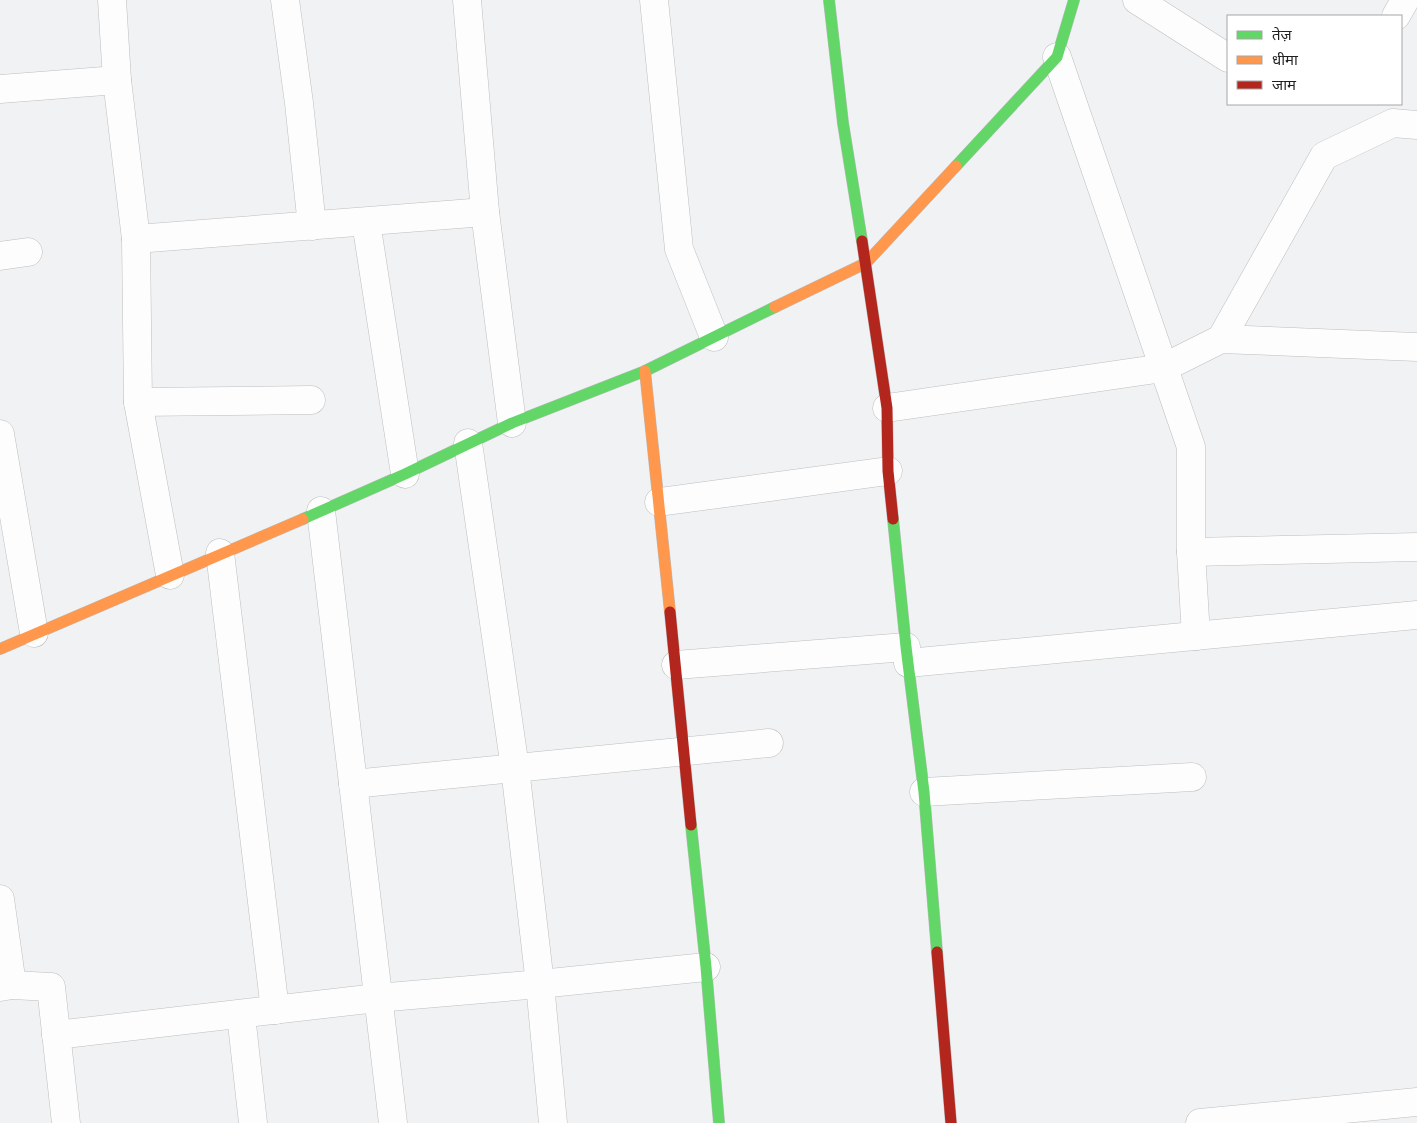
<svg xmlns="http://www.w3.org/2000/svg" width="1417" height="1123" font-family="'Roboto Serif','Noto Sans Devanagari',serif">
  <rect width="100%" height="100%" fill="#f1f2f4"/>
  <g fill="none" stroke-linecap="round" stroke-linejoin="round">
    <defs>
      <g id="street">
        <polyline points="112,0 117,80 136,239 138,402 170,575"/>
        <polyline points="285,0 299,103 312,226"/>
        <polyline points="467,0 485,212 512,423"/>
        <polyline points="654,0 679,249 714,337"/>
        <polyline points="1137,0 1228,58"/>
        <polyline points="1396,16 1405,0"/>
        <polyline points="1057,57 1191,447 1191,552 1196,636"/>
        <polyline points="0,89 117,80"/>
        <polyline points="366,222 405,474"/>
        <polyline points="136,239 485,212"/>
        <polyline points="0,256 28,252"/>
        <polyline points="1221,339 1324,156 1393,123 1417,125"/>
        <polyline points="138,402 311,400"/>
        <polyline points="887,408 1163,368 1221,339 1417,347"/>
        <polyline points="0,434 34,633"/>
        <polyline points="468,443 515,768 540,984 553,1123"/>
        <polyline points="659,502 888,471"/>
        <polyline points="321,511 393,1123"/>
        <polyline points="1191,552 1417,547"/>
        <polyline points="220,553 275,1010"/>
        <polyline points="908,663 1417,615"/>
        <polyline points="676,665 906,647"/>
        <polyline points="353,784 769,743"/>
        <polyline points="924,792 1192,777"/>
        <polyline points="0,899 12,985"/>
        <polyline points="0,987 12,985 51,987 66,1123"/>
        <polyline points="241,1015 253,1123"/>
        <polyline points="56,1035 377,998 540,984 706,967"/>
        <polyline points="1200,1123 1417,1102"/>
      </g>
      <g id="fast">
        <polyline points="829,0 843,123 862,241"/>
        <polyline points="956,166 1057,57 1074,0"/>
        <polyline points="303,519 405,474 512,423 645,371 775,307"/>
        <polyline points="893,519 906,647 924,792 937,952"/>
        <polyline points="691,825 706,967 719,1123"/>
      </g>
      <g id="slow">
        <polyline points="775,307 866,263 956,166"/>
        <polyline points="645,371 670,612"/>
        <polyline points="0,649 303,519"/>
      </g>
      <g id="jam">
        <polyline points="862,241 887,408 888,471 893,519"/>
        <polyline points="670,612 691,825"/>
        <polyline points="937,952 951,1123"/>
      </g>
    </defs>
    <!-- street casing -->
    <use href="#street" stroke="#bdbebf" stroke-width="29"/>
    <!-- fast casing -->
    <use href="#fast" stroke="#bdbebf" stroke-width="12"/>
    <!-- slow casing -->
    <use href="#slow" stroke="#bdbebf" stroke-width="12"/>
    <!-- jam casing -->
    <use href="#jam" stroke="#bdbebf" stroke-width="12"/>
    <!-- street -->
    <use href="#street" stroke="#fdfdfd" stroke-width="28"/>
    <!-- fast -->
    <use href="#fast" stroke="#63d668" stroke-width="11"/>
    <!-- slow -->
    <use href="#slow" stroke="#ff974d" stroke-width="11"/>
    <!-- jam -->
    <use href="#jam" stroke="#b3261e" stroke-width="11"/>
  </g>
  <!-- legend -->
  <rect x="1227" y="15" width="175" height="90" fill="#ffffff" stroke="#a5a6a6"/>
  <rect x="1237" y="31" width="25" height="8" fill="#63d668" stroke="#a5a6a6"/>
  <text x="1272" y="40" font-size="15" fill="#1f2021">तेज़</text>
  <rect x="1237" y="56" width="25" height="8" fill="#ff974d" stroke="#a5a6a6"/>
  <text x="1272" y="65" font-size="15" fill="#1f2021">धीमा</text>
  <rect x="1237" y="81" width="25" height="8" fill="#b3261e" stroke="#a5a6a6"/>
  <text x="1272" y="90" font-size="15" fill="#1f2021">जाम</text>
</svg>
